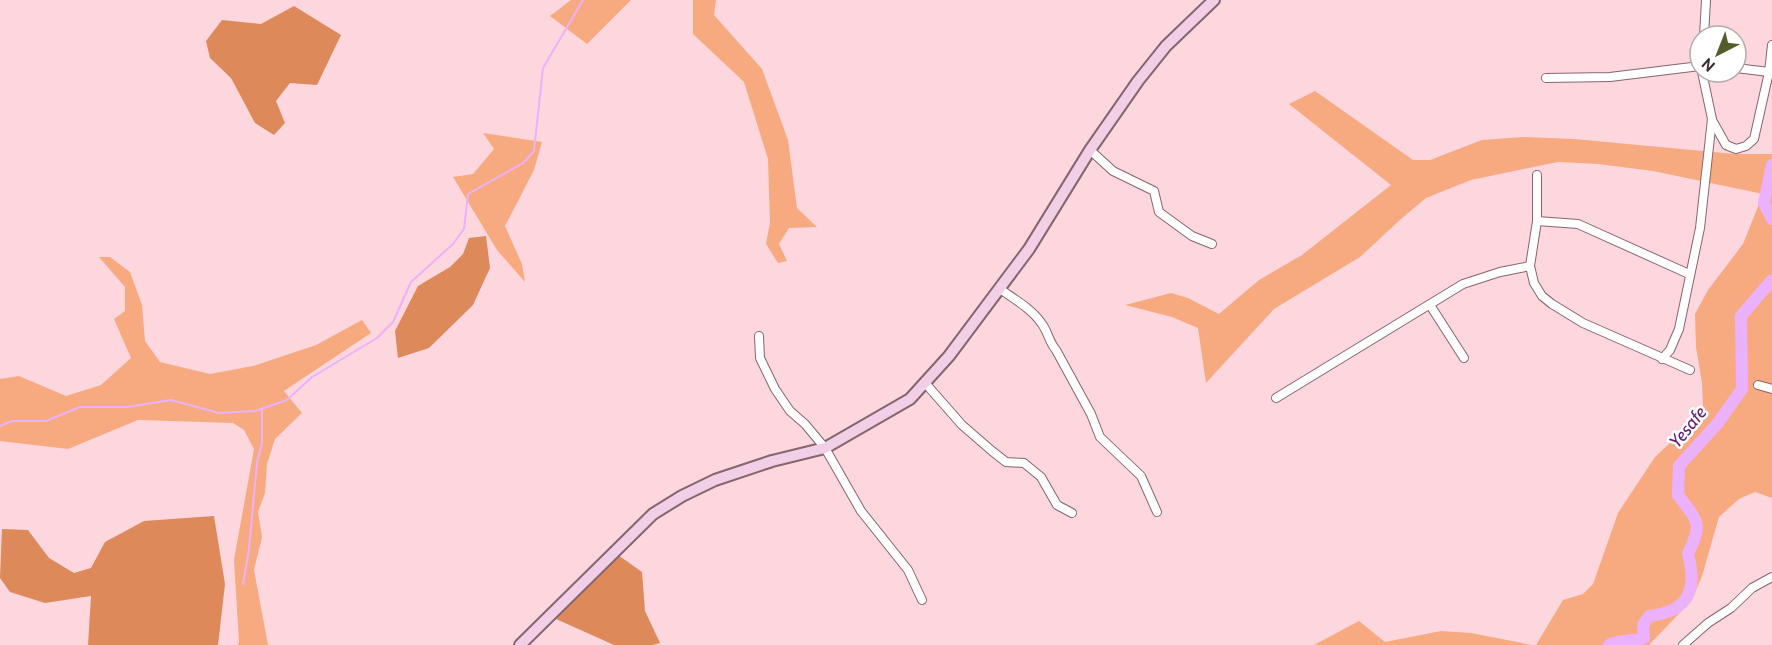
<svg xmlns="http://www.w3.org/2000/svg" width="1772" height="645" font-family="Cabin,sans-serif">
  <rect width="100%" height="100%" fill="#fdd6de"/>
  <!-- green -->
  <g fill="#f7aa80">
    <polygon points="571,0 631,0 587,44 550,16"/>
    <polygon points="693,0 716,0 714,15 762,69 788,140 797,208 817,227 789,228 779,244 787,261 778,263 766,244 770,223 768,159 744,82 693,34"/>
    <polygon points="1315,91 1413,160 1430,160 1482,140 1523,137 1574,139 1735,154 1772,154 1772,498 1755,492 1739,499 1719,517 1702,576 1692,600 1649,645 1536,645 1563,600 1583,594 1593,584 1618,513 1655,457 1683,431 1703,406 1702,383 1696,347 1695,314 1708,290 1743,244 1763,194 1653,171 1598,164 1558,162 1471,180 1426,198 1401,219 1360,257 1274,309 1206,383 1198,328 1172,317 1125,305 1171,293 1188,298 1219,314 1259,280 1302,255 1391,185 1289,104"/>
    <polygon points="483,133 542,142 534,170 505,226 522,264 525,282 497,250 453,177 473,174 494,149"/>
    <polygon points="99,257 110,257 130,272 142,305 145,341 160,362 210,374 253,366 316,345 362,320 371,333 284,391 302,413 275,439 267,464 265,493 258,512 262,537 254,570 268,645 238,645 239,641 234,560 254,449 244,430 233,423 138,420 68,449 0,441 0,379 19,376 66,396 101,385 131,358 114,319 125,311 125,287"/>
    <polygon points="1359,621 1385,642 1441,631 1471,633 1532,645 1314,645"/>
  </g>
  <!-- forest -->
  <g fill="#dd895a">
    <polygon points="294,6 341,35 317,85 290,83 276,101 285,123 274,135 255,123 231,78 210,58 206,41 222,20 261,24"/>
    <polygon points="486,236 490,268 473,305 429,348 398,358 395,331 418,286 450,267 463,254 469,238"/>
    <polygon points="214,516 225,584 218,645 88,645 91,596 45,603 10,592 0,578 2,529 28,530 49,558 74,573 91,568 105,542 144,521"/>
    <polygon points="618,555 642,572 645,611 660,643 652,645 614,645 556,619"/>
  </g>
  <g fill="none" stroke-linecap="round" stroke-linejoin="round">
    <!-- stream -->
    <g stroke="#ecb1fc" stroke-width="2">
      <polyline points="0,426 12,421 46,421 80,407 127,407 171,400 219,413 255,411 287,400 312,377 377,338 393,322 411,282 453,244 464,229 468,194 523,163 534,151 543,68 583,0"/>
      <polyline points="243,584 249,549 257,463 262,443 262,409"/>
    </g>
    <!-- river -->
    <g stroke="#ecb1fc" stroke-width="12">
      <polyline points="1772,165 1764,203 1772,219"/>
      <path d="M1609,645C1620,639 1632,642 1644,638L1643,625L1649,616C1688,612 1698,590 1688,554C1703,522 1698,522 1678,495L1679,466L1718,423L1742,389L1741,316L1772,280"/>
    </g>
    <defs>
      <g id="minor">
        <polyline points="1704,36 1706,0"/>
        <polyline points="1736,68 1769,72"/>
        <polyline points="1546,78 1610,77 1700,66"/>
        <polyline points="1712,120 1726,145 1736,149 1746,146 1754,139 1769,72 1772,45"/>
        <polyline points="1090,150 1113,171 1154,191 1159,212 1192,236 1212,244"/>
        <polyline points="1537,175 1537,221 1530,266 1534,283 1542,296 1552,304 1583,323 1690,370"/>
        <polyline points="1537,221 1578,224 1689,274"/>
        <path d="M1000,289C1014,299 1032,309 1042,324C1048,332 1049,342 1056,350L1091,414L1100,437L1141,476L1157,512"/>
        <polyline points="1430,305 1464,358"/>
        <polyline points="759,336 760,358 775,389 790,411 805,424 825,448 861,511 908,570 922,600"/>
        <polyline points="1662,359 1670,350 1679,329 1700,228 1712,119 1702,72"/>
        <polyline points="926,384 962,425 992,451 1006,462 1024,463 1041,477 1057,505 1072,513"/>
        <polyline points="1758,385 1772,389"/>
        <polyline points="1276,398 1463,284 1500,272 1530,266"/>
        <polyline points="1683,645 1708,623 1731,608 1752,588 1772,577"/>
      </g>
      <polyline id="secondary" points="520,645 653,514 682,496 715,480 772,461 825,448 910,399 949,356 1029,249 1090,150 1138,81 1166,46 1214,0"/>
    </defs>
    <!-- minor casing -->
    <use href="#minor" stroke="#87656d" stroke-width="10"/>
    <!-- secondary casing -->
    <use href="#secondary" stroke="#87656d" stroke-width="14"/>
    <!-- minor -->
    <use href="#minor" stroke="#fff" stroke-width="8"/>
    <!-- secondary -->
    <use href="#secondary" stroke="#f1cfe6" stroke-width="10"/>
  </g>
  <g text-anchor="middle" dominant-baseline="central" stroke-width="5" stroke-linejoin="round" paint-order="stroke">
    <!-- water labels -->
    <g font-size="18" font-style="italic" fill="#631d75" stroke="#fff">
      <text transform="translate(1688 427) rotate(-51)">Yesafe</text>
    </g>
  </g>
  <!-- north arrow -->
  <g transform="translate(1718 54) rotate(222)"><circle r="28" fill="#ffffff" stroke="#b1abad" stroke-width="1.5"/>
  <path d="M0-4.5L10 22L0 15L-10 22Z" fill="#545d2b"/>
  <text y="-9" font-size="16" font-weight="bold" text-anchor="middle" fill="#3c2e31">N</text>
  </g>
</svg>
